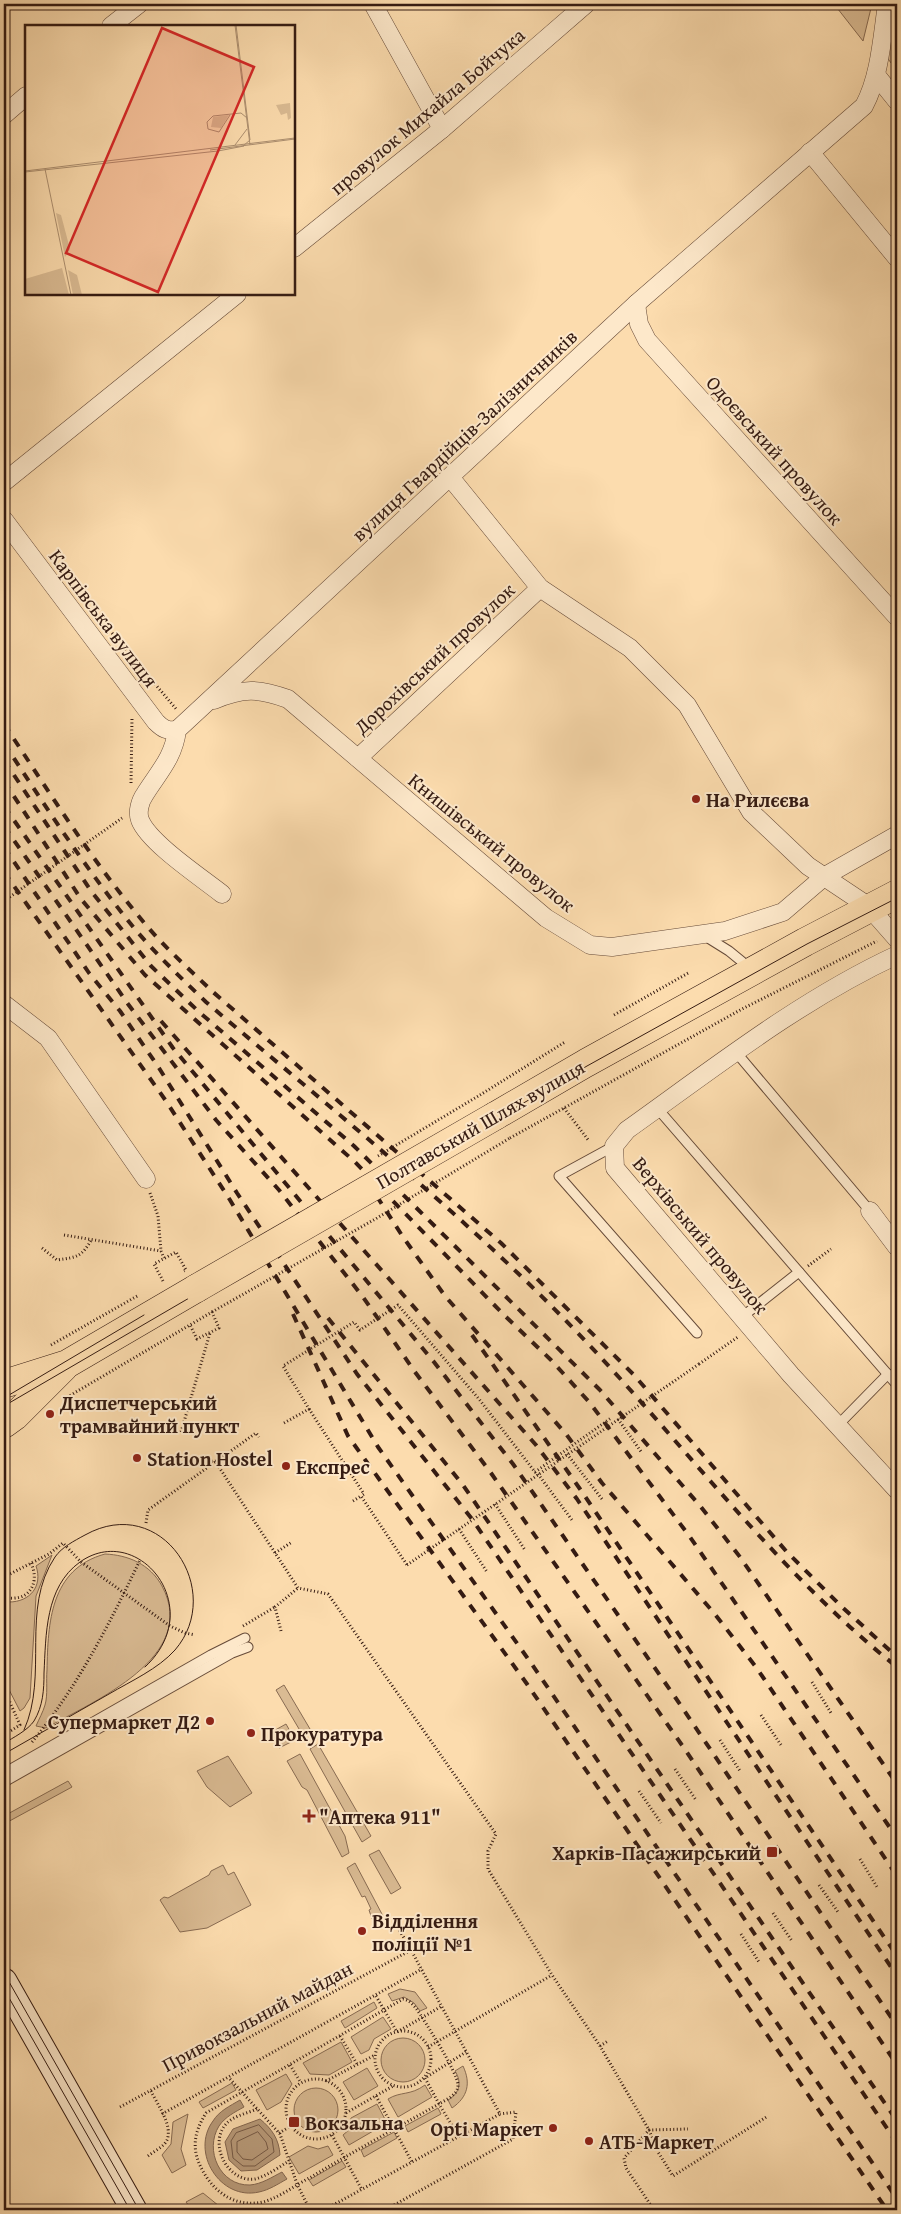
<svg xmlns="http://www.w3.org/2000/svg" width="901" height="2214" font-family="'Gentium Book Plus',serif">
  <rect width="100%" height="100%" fill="#fcdcae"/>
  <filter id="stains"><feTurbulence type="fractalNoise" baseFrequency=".004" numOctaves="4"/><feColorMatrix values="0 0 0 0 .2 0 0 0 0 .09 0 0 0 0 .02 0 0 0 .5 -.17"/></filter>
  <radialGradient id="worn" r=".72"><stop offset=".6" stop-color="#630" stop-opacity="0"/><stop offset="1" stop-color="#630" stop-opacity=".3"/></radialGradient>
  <!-- green -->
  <g fill="#dabb93" stroke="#886b52">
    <polygon points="834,4 872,4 863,41"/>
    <polygon points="891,4 897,4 897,71 883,52"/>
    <path d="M105,1554C128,1555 150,1564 162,1586C200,1657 94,1701 46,1728L36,1726C39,1719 43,1712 45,1705C48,1695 46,1681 47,1670C48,1623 50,1569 105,1554Z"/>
    <path d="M52,1555L36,1596L30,1698L24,1708L20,1711L4,1680V1620L9,1602C30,1602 43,1586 36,1566Z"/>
    <polygon points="284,1685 310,1729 302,1734 276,1690"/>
    <polygon points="286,1724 295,1740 279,1748 270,1733"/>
    <polygon points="318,1744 371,1836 362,1842 310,1749"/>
    <polygon points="300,1754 345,1836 349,1853 342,1857 307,1790 302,1787 287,1761"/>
    <polygon points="228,1756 252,1793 230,1807 207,1787 197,1771"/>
    <polygon points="68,1781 72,1787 4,1824 4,1816"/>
    <polygon points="379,1850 401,1888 391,1894 369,1855"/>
    <polygon points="355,1863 383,1916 372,1919 369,1910 371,1909 365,1896 362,1897 347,1868"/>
    <polygon points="223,1865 228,1875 234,1872 251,1905 207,1928 180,1932 160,1900 164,1897 168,1898 209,1875 211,1871"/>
    <polygon points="400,1989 415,1992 427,2008 420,2011 414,2003 404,1997 392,2001 388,1994"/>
    <polygon points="374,2002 377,2008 345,2028 341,2021"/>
    <polygon points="383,2017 391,2029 374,2039 369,2050 361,2054 351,2037"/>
    <circle cx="403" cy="2060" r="22"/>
    <polygon points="341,2042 352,2062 329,2075 310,2074 303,2063"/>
    <path d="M463,2066C471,2083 468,2097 452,2108L448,2100C460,2093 462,2082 455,2071Z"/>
    <polygon points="367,2068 378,2086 354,2100 343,2082"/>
    <polygon points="286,2074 292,2084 281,2102 267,2110 256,2090"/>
    <polygon points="232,2083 236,2090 203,2108 199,2102"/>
    <path d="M425,2085L432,2097L398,2117L388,2099C401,2091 410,2096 425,2085Z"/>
    <circle cx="316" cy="2110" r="22"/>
    <polygon points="377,2104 387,2123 349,2145 343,2135 350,2129 351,2118"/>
    <polygon points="438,2108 441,2114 408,2132 405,2126"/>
    <polygon points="188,2114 181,2149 186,2165 172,2173 162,2155 171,2144 173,2122"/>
    <polygon points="394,2132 397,2138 364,2157 361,2150"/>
    <polygon points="308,2146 318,2149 328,2146 333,2155 299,2174 289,2157"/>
    <polygon points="342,2161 346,2167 313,2186 309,2180"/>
    <polygon points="203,2193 224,2210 192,2210 186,2202"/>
  </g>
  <!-- water -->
  <g fill="#b89a79" stroke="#846750">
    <path d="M240,2100L244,2107C235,2112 225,2117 219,2126C204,2150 220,2186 250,2185C262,2184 272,2177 282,2172L287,2179C278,2184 269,2190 259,2192C220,2201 190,2152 213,2121C219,2111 230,2106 240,2100Z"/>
    <path d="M260,2119C272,2129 279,2139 280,2155L257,2170L241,2171L229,2160L225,2142L233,2129Z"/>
  </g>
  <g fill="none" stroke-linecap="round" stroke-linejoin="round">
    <!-- shore -->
    <g stroke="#765a46" stroke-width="1">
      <polygon points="259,2125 272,2139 274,2152 255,2166 243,2166 233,2158 231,2141 236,2133"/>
      <polygon points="258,2132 266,2142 268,2149 252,2160 243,2159 237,2152 237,2142"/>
    </g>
    <defs>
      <g id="service">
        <polyline points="705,936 729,951 751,969"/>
        <polyline points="735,1051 870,1211"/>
        <polyline points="657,1108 897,1385"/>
        <polyline points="614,1146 559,1176 697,1333"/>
        <polyline points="742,1317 799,1272"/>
        <polyline points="838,1425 888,1374"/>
        <polyline points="4,1773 211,1655 245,1638"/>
        <polyline points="4,1782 232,1653 248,1647"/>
      </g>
      <g id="minor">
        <polyline points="373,4 442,129"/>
        <polyline points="111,26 139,4"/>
        <polyline points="876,75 897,101"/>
        <polyline points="4,115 26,96"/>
        <polyline points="810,152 897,258"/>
        <polyline points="294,248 442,129 586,4"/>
        <polyline points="636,304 639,324 647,340 897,617"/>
        <polyline points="450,477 540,588 630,648 687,705 751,812 808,866 868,906 897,939"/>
        <polyline points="4,482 237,294"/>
        <path d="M4,520L156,722C163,729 167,731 177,730"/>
        <path d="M214,700C243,688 258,688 288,699L546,918L590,945L612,947L725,931L783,912L825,876L897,835"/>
        <polyline points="358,758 540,588"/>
        <path d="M222,894C202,878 149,843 140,820C137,812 140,801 145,794C158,773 174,757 177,730L636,304L864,106C880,76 882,38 887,4"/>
        <path d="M897,955C800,1000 714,1068 627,1130L614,1146L615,1168L791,1375L897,1490"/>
        <polyline points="4,1004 48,1038 146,1179"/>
        <polyline points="870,1211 897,1247"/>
      </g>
      <polyline id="secondary" points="4,1981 134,2210"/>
      <g id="primary">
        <polyline points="495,1116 586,1063 805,942 897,894"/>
        <polyline points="4,1384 67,1364 197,1288"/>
        <polyline points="4,1424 15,1416 64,1367"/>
      </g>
    </defs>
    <!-- service casing -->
    <use href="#service" stroke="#674b39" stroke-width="11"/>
    <!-- minor casing -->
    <use href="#minor" stroke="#674b39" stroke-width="19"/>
    <!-- secondary casing -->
    <use href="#secondary" stroke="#351b12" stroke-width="27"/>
    <!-- primary casing -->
    <use href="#primary" stroke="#351b12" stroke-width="29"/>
    <!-- path -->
    <g stroke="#351b12" stroke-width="3" stroke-dasharray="1 2.5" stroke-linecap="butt">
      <polyline points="112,633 177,710"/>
      <polyline points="131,783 132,717"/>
      <polyline points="614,1015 690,972"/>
      <polyline points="480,1095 565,1042"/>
      <polyline points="564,1108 589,1141"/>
      <polyline points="510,1138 742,1009 877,941"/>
      <polyline points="150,1193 158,1216 161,1251 164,1258"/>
      <polyline points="64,1235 161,1251"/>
      <path d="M42,1248L57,1260C78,1257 81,1257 92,1239"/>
      <polyline points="808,1266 831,1249"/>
      <polyline points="163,1281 154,1264 176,1252 186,1270 184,1271"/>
      <polyline points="51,1345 139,1295"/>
      <polyline points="699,1364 738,1337"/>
      <polyline points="64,1399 212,1312 219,1328 197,1339 190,1325"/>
      <polyline points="309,1409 364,1494 361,1496"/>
      <polyline points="618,1419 642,1453"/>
      <polyline points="284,1423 309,1409 283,1366 354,1322 360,1330 398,1305 479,1399 535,1472 611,1418"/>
      <polyline points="181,1432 210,1333"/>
      <polyline points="567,1454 602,1499"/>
      <polyline points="4,1462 6,1461"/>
      <polyline points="201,1462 215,1461 298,1588 328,1594 496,1834 488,1851 488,1869 552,1975 600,2046 649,2130 658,2152 673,2176 768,2116"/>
      <polyline points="538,1474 572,1520"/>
      <polyline points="353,1501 361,1496 407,1565"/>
      <polyline points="495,1504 525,1550"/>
      <polyline points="146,1523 148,1510 256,1433 259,1437"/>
      <polyline points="459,1529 487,1572"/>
      <polyline points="275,1553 292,1542"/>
      <polyline points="4,1577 49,1554 63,1543 81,1562 170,1626 185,1633 195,1635"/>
      <path d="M4,1597C27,1603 41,1585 31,1563"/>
      <polyline points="4,1606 6,1598"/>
      <polyline points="243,1626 275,1607"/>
      <polyline points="281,1631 275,1607 298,1588"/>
      <polyline points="812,1682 831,1713"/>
      <polyline points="4,1689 20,1725 4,1735"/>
      <polyline points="761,1715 781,1745"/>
      <polyline points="720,1740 740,1771"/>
      <path d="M32,1742C77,1688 110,1623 140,1560"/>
      <polyline points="675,1769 696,1800"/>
      <polyline points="639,1791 661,1823"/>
      <polyline points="860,1859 877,1887"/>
      <polyline points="819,1885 838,1912"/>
      <polyline points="773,1913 792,1941"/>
      <polyline points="400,1920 400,1931 411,1950"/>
      <polyline points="741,1934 759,1962"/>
      <polyline points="376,1996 397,2032 442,2006"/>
      <circle cx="403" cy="2059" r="28"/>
      <polyline points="340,2036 357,2064"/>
      <polyline points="600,2046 608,2041"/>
      <polyline points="428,2047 552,1975"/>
      <polyline points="290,2065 301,2083"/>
      <circle cx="316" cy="2109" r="30"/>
      <polyline points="230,2079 280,2134 297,2184 310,2210"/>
      <polyline points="326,2081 375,2055"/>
      <polyline points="376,2096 412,2162"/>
      <polyline points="120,2107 411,1950 500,2114 324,2210"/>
      <path d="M257,2109C248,2113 233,2116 226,2124C208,2144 228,2183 255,2179C267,2176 279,2167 289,2161"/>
      <polyline points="346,2113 393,2086"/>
      <polyline points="162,2114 422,1969"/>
      <polyline points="279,2133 291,2126"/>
      <polyline points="332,2135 362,2190"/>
      <path d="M459,2137L439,2104C396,2128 353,2152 311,2177C295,2185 274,2202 256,2203C233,2205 215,2192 204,2173C191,2151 193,2134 206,2113L403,1999C409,2000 412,2004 416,2008C424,2020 458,2073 458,2085C458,2095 447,2099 439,2104L425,2078L466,2052"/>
      <path d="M148,2156C154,2151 164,2147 167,2140C173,2125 157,2104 151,2091"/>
      <polyline points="385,2210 513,2139 516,2112 500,2114"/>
      <polyline points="654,2210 626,2168 624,2158 649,2130 688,2129"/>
    </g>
    <!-- service -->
    <use href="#service" stroke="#fde8ca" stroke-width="9"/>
    <!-- minor -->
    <use href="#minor" stroke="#fde8ca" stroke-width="18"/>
    <!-- secondary -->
    <use href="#secondary" stroke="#fde8ca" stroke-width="25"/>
    <!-- primary -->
    <use href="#primary" stroke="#fcdcae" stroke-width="28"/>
    <!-- tram -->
    <g stroke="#351b12" stroke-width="1">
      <polyline points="4,1398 144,1315"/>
      <polyline points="4,1406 587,1066 807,944 897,898"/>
      <path d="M4,1743C13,1738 28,1730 34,1721C43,1706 44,1690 44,1673C46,1635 45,1587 80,1562C138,1521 209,1608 145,1667"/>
      <path d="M4,1754C39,1734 74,1714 109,1694C131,1681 158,1669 175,1650C226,1591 162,1492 85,1535C74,1541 62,1547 55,1557C20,1609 49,1675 24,1730"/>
      <polyline points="4,1973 139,2210"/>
      <polyline points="4,1989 130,2210"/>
    </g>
    <!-- rail -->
    <g stroke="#351b12" stroke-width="4" stroke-dasharray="9 9" stroke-linecap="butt">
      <path d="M4,724C48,790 90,858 141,919C163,946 189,969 213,992L501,1243L634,1375L786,1551L841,1606L897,1657"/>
      <path d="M4,743C45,806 86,869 134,928C156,954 181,978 206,1002C330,1108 460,1211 574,1329C682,1441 775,1570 897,1667"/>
      <polyline points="4,760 91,891 151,966 198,1011 354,1146 600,1390 701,1507 740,1557 897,1784"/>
      <polyline points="4,781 81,899 145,975 355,1162 504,1315 551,1360 590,1403 690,1537 897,1838"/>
      <polyline points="4,806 173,1048 434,1362 513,1464 675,1697 897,2026"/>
      <polyline points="4,826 128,1004 216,1120 279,1190 363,1297 415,1372 491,1473 684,1748 897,2065"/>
      <polyline points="4,847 89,973 120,1011 159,1068 237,1193 357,1374 472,1519 897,2143"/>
      <polyline points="4,872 166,1101 230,1200 378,1447 531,1663 897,2199"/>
      <polyline points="161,1021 536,1445 577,1499 897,1976"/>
      <polyline points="367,1181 403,1237 445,1296 566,1434 602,1483 714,1613 756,1667 897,1876"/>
      <polyline points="293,1314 348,1436 527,1684 887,2210"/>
      <polyline points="328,1318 463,1485 897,2121"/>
      <polyline points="472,1335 580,1489 897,1956"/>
    </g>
    <defs>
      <polyline id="primary-bridge" points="197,1288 495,1116"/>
    </defs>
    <!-- primary-bridge casing -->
    <use href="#primary-bridge" stroke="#351b12" stroke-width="29" stroke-linecap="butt"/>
    <!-- path-bridge -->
    <g stroke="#351b12" stroke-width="3" stroke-dasharray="1 2.5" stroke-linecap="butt">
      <polyline points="4,901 122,818"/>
      <polyline points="378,1156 480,1095"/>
      <polyline points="212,1312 377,1218 510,1138"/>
      <polyline points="407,1565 699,1364"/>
    </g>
    <!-- primary-bridge -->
    <use href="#primary-bridge" stroke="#fcdcae" stroke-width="28"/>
  </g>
  <!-- markers -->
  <g fill="#8f2418" stroke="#fde8ca" stroke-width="2">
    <circle cx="696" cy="799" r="5"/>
    <circle cx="50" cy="1414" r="5"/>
    <circle cx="137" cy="1458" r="5"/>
    <circle cx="286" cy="1466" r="5"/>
    <circle cx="210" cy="1721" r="5"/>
    <circle cx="251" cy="1733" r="5"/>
    <path d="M306.5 1808.5h5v5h5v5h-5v5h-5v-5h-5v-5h5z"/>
    <rect x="766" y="1846" width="12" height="12" rx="2.5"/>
    <circle cx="362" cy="1931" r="5"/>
    <rect x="288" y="2116" width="12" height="12" rx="2.5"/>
    <circle cx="553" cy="2128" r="5"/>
    <circle cx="589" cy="2141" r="5"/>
  </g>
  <g text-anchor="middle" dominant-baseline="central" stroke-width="4" stroke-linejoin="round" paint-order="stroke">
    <!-- street labels -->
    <g font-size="20" fill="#351b12" stroke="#fde8ca">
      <text transform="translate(427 111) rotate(-40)">провулок Михайла Бойчука</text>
      <text transform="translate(464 435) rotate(-43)">вулиця Гвардійців-Залізничників</text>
      <text transform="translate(775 450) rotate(48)">Одоєвський провулок</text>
      <text transform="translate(104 618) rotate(53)">Карпівська вулиця</text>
      <text transform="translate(434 658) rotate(-43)">Дорохівський провулок</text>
      <text transform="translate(492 842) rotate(39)">Книшівський провулок</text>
      <text transform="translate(480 1124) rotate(-30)">Полтавський Шлях вулиця</text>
      <text transform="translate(701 1235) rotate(50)">Верхівський провулок</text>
      <text transform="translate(257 2016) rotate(-28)">Привокзальний майдан</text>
    </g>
    <!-- poi labels -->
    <g font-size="20" font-weight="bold" fill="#351b12" stroke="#fde8ca" text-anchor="start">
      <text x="706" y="799">На Рилєєва</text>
      <text x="60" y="1402">Диспетчерський<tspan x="60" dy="23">трамвайний пункт</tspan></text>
      <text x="147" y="1458">Station Hostel</text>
      <text x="296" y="1466">Експрес</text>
      <text x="200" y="1721" text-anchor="end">Супермаркет Д2</text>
      <text x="261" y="1733">Прокуратура</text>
      <text x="319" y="1816">"Аптека 911"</text>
      <text x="761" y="1852" text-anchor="end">Харків-Пасажирський</text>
      <text x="372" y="1920">Відділення<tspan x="372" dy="23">поліції №1</tspan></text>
      <text x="305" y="2122">Вокзальна</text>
      <text x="543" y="2128" text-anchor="end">Opti Маркет</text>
      <text x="599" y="2141">АТБ-Маркет</text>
    </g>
  </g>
  <!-- overview -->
  <g transform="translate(25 25)">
    <rect width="270" height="270" fill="#fcdcae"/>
    <path d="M265,78L266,93L263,95L262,88L256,90L251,80ZM204,90L196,103L186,102L188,92ZM31,188L36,190L45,224L40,232ZM37,243L44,270H0V254ZM43,245L52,250L57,270H48Z" fill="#dabb93"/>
    <path fill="none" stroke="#ac8f70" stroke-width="1" d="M210,0L225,120M211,0L225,115L218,121M205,90L194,107L183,104L182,97L188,91L216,88L222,93M210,120L222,104M185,125L270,114M20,144L46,270M0,146L270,113M0,147L193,126L219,121"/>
    <path fill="#d62828" fill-opacity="0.15" stroke="#d62828" stroke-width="2.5" d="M137,3L229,42L133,267L41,228Z"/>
    <rect width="270" height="270" fill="none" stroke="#351b12" stroke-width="2.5"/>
  </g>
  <!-- margin -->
  <rect width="901" height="2214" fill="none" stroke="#fcdcae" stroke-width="20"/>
  <rect x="5" y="5" width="891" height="2204" fill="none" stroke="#351b12" stroke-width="2.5"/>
  <rect x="10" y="10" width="881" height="2194" fill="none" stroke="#351b12"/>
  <rect width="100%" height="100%" filter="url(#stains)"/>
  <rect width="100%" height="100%" fill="url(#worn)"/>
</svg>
